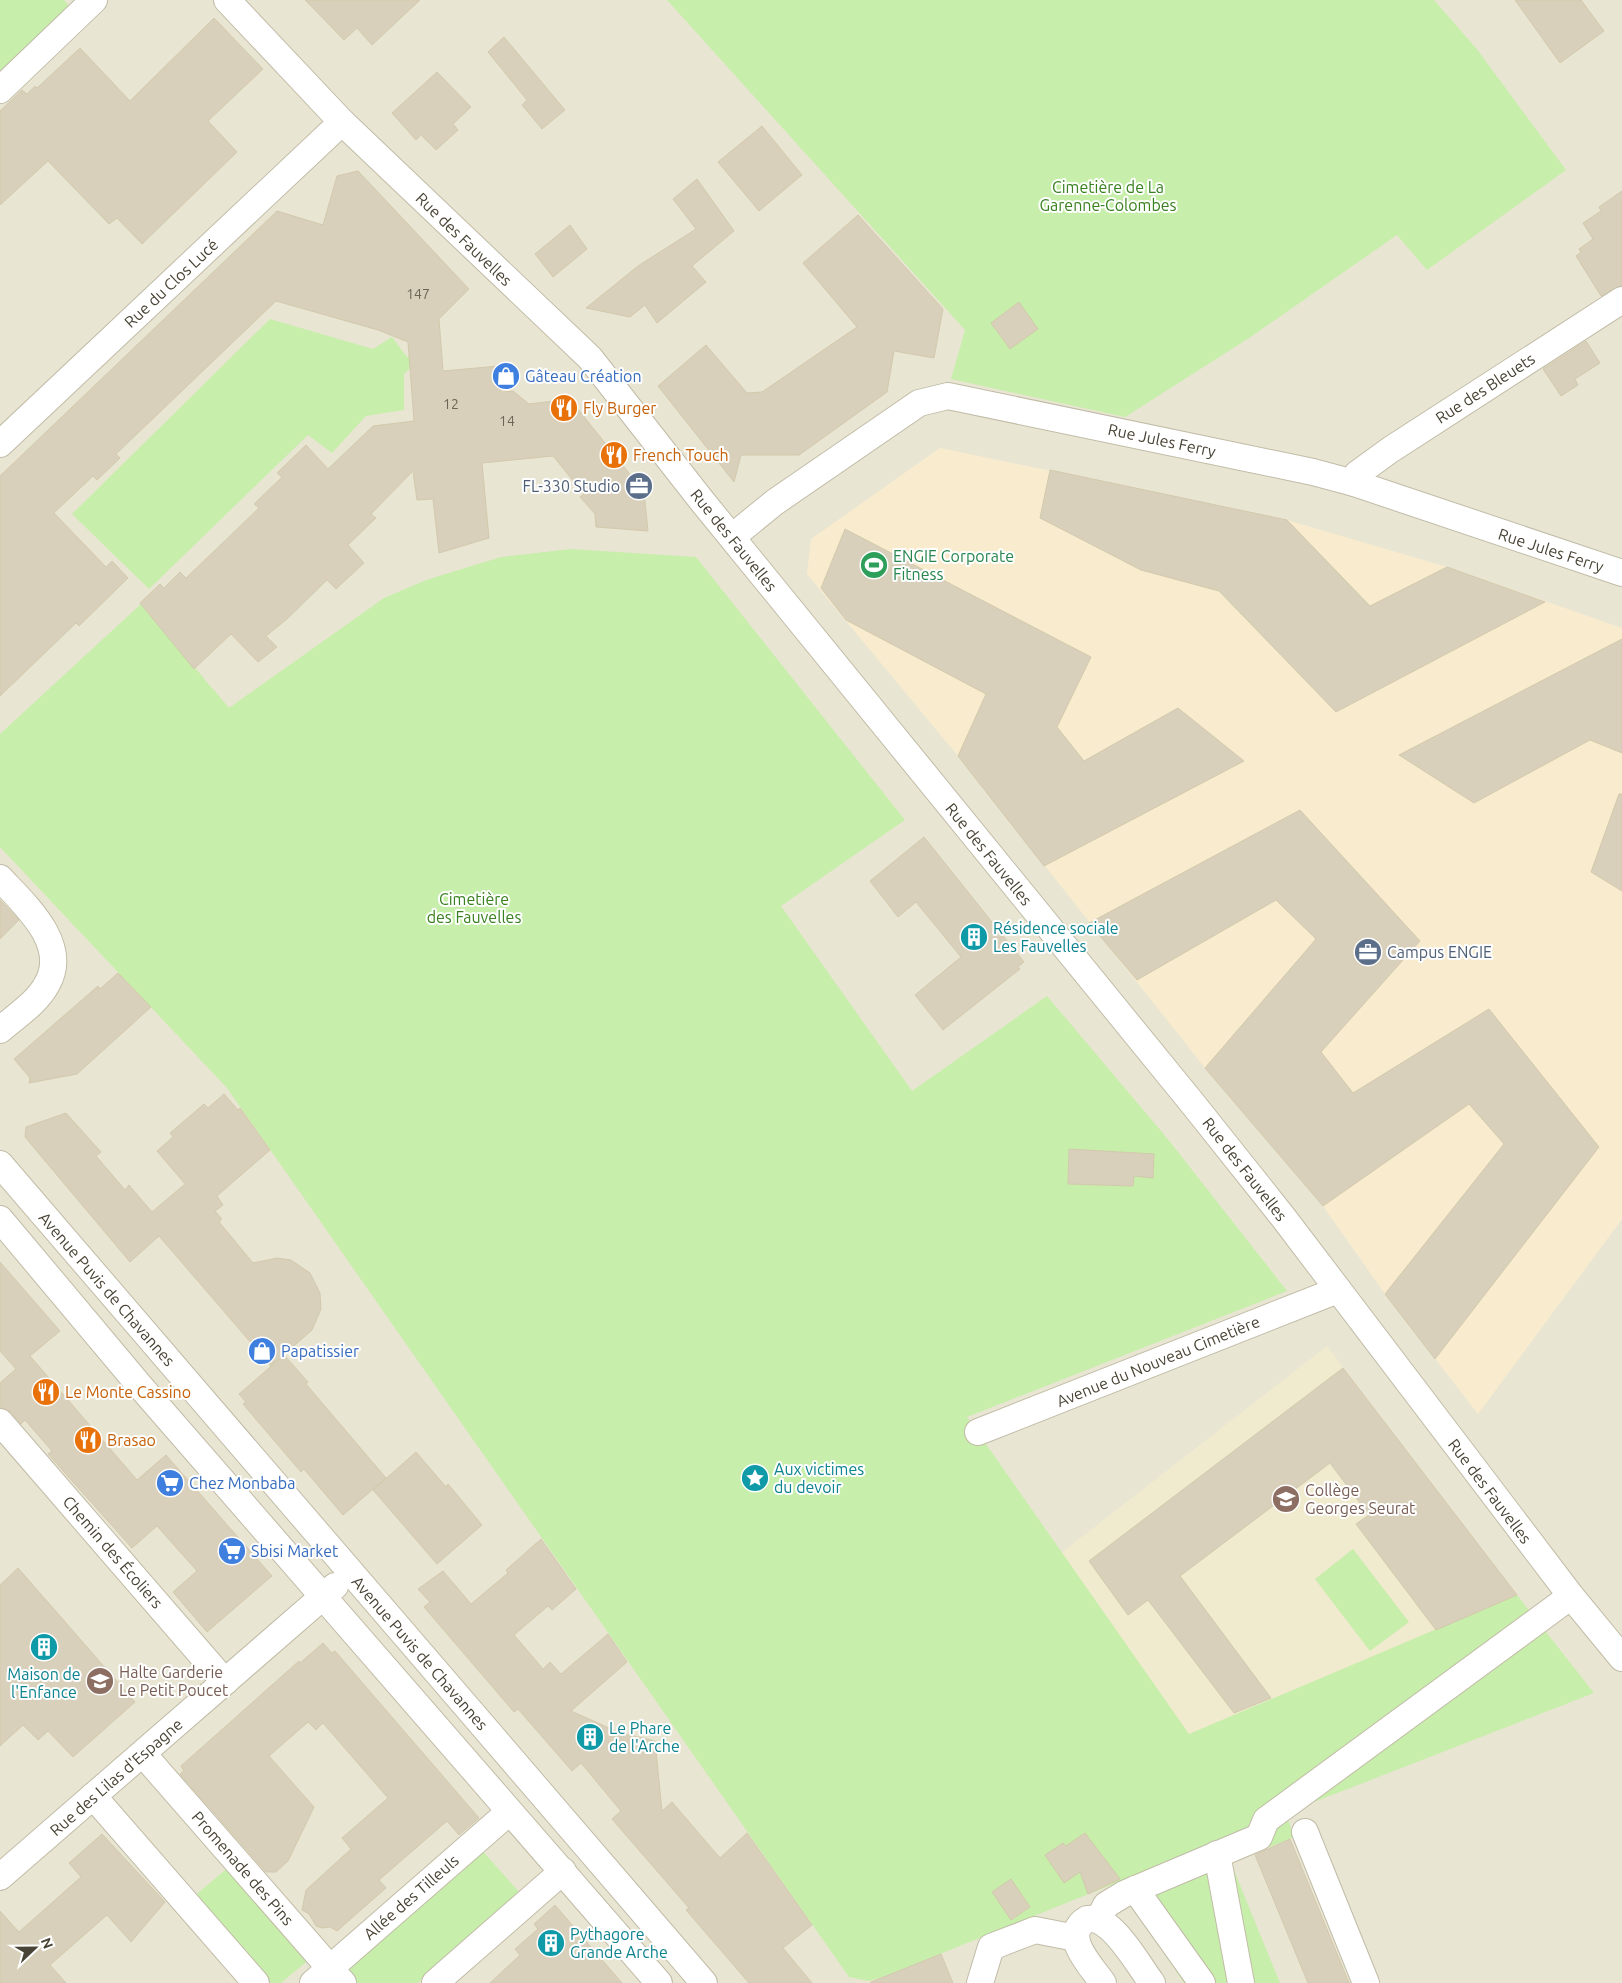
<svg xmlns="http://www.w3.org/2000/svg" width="1622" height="1983" font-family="Ubuntu,sans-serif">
  <rect width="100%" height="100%" fill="#f5f2e6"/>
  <!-- residential -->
  <rect fill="#e9e5d3" x="0" y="0" width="1622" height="1983"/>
  <!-- commercial -->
  <polygon fill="#f9ecce" points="940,448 1287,520 1447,567 1622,628 1622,1219 1478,1414 1385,1294 1323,1206 1205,1068 958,756 807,574 811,539"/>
  <!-- education -->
  <polygon fill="#f0eace" points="1327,1346 1517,1595 1189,1735 1061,1553"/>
  <!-- green -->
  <g fill="#c7eeaa">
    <polygon points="0,0 64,0 70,7 0,76"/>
    <polygon points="667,0 1434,0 1476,48 1566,170 1427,270 1397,235 1249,338 1125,417 951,379 965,330"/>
    <polygon points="270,319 373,349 392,337 407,357 425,354 404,374 404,410 366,416 332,453 308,435 149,589 72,514"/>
    <polygon points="571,549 696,557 905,820 781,906 912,1091 1047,996 1167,1138 1287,1291 967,1417 1189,1734 1517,1595 1594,1693 1286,1813 1294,1837 1231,1863 1280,1983 1184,1983 1116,1883 888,1975 869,1981 849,1977 227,1088 0,847 0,734 141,604 229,708 384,598 426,580 501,557"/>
    <polygon points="1353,1549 1409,1622 1370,1651 1315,1579"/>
    <polygon points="479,1847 520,1893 418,1983 356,1983 342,1968"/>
    <polygon points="236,1861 317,1953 281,1983 256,1983 186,1903"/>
  </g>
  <!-- building -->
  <g fill="#d8d0ba" stroke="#d3c9ac">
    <polygon points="305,0 420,0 372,45 357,28 344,40"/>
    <polygon points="1515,0 1581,0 1604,31 1560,63"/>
    <polygon points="214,18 263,69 208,121 237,152 142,244 117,218 109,224 48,161 0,205 0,111 22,90 27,94 35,86 37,88 80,48 130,101"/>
    <polygon points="504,37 565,110 542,129 522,105 527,100 488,52"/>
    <polygon points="437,72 471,107 453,124 458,130 436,150 421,135 416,140 392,113"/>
    <polygon points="762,126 802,175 759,211 718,162"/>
    <polygon points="358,171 469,289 439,319 443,371 499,366 501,392 513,391 529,404 570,399 644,492 648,531 596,527 595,514 580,497 584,494 553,456 482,463 489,538 439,553 433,499 417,500 413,471 371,514 376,518 348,545 364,563 336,589 327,580 287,619 266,636 277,647 258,662 231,634 194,669 140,603 160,584 164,588 180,572 186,578 259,508 254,504 282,477 277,473 306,445 328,469 373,426 414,421 408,342 378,330 276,301 116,454 120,458 97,480 93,476 54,513 106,567 112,561 128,578 79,626 76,623 0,696 0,476 277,211 323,225 337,176"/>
    <polygon points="697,179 734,231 692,266 706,282 657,323 645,305 630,317 586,308 638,266 696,229 673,199"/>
    <polygon points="1622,191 1622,285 1601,296 1576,256 1581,252 1579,249 1593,239 1583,223 1601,211 1599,207"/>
    <polygon points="858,215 943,309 934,358 894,351 887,392 799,455 741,455 734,482 658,386 706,345 747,393 762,392 857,327 803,263"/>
    <polygon points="570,225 587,249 553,277 535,254"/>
    <polygon points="1019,302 1038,329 1010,349 991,323"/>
    <polygon points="1586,341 1600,363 1575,379 1578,385 1561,396 1543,369"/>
    <polygon points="1050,470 1287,520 1370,606 1447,567 1545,602 1336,712 1219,591 1141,570 1040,518"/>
    <polygon points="845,529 1091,657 1057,727 1084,761 1178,708 1244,761 1044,866 958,756 986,694 846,620 821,588"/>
    <polygon points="1622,639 1622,753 1590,740 1474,803 1399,755"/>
    <polygon points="1619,794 1622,794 1622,891 1591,872"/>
    <polygon points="1300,810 1420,941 1321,1052 1353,1093 1489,1009 1599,1147 1435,1359 1385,1294 1504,1144 1469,1104 1323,1206 1205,1068 1316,939 1276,900 1137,980 1089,923"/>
    <polygon points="924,837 1024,962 1018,967 1020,969 943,1030 915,995 961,957 916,902 898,917 870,881"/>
    <polygon points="0,900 19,920 0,939"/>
    <polygon points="118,973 151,1007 77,1074 29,1083 30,1078 14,1059 98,986 100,989"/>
    <polygon points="224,1094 238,1110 240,1108 270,1150 217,1196 223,1205 215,1211 222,1219 219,1222 253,1263 277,1258 291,1260 310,1273 320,1293 321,1309 312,1330 271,1366 159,1236 130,1262 25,1137 26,1127 66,1113 101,1152 96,1156 125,1190 129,1185 152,1212 185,1184 157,1151 173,1137 170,1133 204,1104 208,1108"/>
    <polygon points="1069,1149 1154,1154 1153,1178 1134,1176 1133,1186 1068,1184"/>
    <polygon points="0,1262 60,1331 30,1356 137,1480 166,1455 272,1576 207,1632 173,1592 197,1571 157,1526 132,1548 48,1454 52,1451 25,1420 21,1424 11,1412 0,1407 0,1383 16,1369 0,1351"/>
    <polygon points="284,1355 308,1382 306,1384 386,1478 343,1515 304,1469 301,1472 243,1404 246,1402 239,1394"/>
    <polygon points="1343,1368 1517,1595 1436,1630 1356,1524 1369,1515 1330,1463 1180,1576 1271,1698 1234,1713 1148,1600 1128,1615 1089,1561"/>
    <polygon points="416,1452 446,1487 448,1484 482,1525 437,1564 373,1490"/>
    <polygon points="541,1539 576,1589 552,1610 548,1606 514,1635 543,1669 550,1662 561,1674 608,1634 627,1662 571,1711 618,1732 655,1741 662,1811 672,1802 720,1858 747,1833 812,1925 783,1948 812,1983 749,1983 686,1910 689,1908 612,1819 621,1811 581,1763 572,1771 518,1709 514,1712 424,1607 430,1602 418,1589 443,1571 471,1604 508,1573 506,1570"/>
    <polygon points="18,1568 135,1702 73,1757 48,1731 38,1740 23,1725 0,1746 0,1585"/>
    <polygon points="323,1643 332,1653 335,1651 479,1818 459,1835 447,1821 379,1880 386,1888 337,1931 330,1927 322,1928 316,1926 309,1914 302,1910 306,1890 351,1849 342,1838 388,1798 323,1723 316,1730 308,1722 269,1756 314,1807 288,1861 276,1872 266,1872 180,1774 184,1771 181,1766 299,1661 300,1663"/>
    <polygon points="1085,1833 1120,1879 1088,1894 1080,1872 1064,1883 1045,1855 1063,1843 1066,1846"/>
    <polygon points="102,1834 165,1902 131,1942 107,1915 50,1965 66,1983 0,1983 0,1911 19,1932 81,1877 69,1863"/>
    <polygon points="1290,1839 1349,1983 1308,1983 1255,1855"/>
    <polygon points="1011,1879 1030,1907 1011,1920 992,1892"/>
    <polygon points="555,1905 591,1947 622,1983 490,1983 520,1955 515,1949 538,1929 534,1924"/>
    <polygon points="941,1954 953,1983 871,1983 871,1982"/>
  </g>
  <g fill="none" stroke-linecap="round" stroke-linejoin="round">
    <defs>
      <g id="minor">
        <polyline points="227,0 342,122 590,358 702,501 1193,1104 1283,1217 1571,1596 1622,1658"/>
        <polyline points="0,90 94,0"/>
        <polyline points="0,444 342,122"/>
        <polyline points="1354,483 1357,474 1390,450 1622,300"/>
        <polyline points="732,537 775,502 919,403 948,396 1313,472 1354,483 1622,573"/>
        <path d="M0,878C24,904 70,944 47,984C37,1003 16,1016 0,1030"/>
        <polyline points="0,1164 704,1983"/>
        <polyline points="0,1219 140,1386 659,1983"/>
        <polyline points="0,1422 225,1682"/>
        <polyline points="978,1432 1338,1290"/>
        <polyline points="143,1754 343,1983"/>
        <polyline points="93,1796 256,1983"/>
        <polyline points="1305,1832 1366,1983"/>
        <polyline points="1217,1854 1241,1983"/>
        <polyline points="0,1877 335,1586"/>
        <polyline points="1135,1889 1202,1983"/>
        <polyline points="1099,1919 1106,1905 1124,1894 1259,1837 1266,1820 1571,1596"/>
        <polyline points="313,1983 509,1812"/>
        <polyline points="435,1983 563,1871"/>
        <polyline points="980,1983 991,1947 1035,1930 1076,1938"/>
        <path d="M1103,1983C1091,1966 1060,1935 1087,1919C1112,1915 1138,1965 1152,1983"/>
      </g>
    </defs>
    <!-- minor casing -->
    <use href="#minor" stroke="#c1bca7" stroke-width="28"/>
    <!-- minor -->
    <use href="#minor" stroke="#fff" stroke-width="26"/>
  </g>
  <!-- icons -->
  <defs>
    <symbol id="shop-disc" viewBox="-11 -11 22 22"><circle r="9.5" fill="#3f7fe0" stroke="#fff"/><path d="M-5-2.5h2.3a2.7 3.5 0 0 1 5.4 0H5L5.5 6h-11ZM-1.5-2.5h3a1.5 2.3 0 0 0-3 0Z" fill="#fff"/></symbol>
    <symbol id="restaurant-disc" viewBox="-11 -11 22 22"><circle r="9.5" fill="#e8710a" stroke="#fff"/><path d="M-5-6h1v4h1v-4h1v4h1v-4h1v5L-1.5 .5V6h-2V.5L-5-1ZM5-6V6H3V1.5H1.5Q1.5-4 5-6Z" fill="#fff"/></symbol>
    <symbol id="office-disc" viewBox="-11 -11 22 22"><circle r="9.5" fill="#5c6f8a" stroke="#fff"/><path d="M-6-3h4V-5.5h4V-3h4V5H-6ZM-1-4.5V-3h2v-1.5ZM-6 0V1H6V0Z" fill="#fff"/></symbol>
    <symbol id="stadium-disc" viewBox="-11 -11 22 22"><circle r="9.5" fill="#2e9e5b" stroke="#fff"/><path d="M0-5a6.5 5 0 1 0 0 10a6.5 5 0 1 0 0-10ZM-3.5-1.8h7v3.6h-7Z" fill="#fff"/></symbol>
    <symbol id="building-disc" viewBox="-11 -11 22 22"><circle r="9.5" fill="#0f9aa8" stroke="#fff"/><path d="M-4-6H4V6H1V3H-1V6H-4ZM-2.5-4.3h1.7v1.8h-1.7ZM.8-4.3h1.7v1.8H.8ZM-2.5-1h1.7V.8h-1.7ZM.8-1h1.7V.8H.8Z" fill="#fff"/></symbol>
    <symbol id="sight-disc" viewBox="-11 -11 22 22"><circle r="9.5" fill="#0f9aa8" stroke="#fff"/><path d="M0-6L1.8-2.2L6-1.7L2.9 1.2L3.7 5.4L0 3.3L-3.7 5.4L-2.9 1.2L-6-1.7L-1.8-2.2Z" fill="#fff"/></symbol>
    <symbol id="supermarket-disc" viewBox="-11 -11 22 22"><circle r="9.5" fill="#3f7fe0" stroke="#fff"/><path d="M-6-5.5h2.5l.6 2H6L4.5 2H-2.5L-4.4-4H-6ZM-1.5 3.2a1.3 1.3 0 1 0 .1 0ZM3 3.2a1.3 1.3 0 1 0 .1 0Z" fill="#fff"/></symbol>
    <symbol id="school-disc" viewBox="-11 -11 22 22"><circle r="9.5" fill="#8d6e63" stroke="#fff"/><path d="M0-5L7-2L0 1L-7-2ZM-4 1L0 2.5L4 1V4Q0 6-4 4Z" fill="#fff"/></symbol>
  </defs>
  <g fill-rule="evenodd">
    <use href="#shop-disc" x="490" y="360" width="32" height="32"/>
    <use href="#restaurant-disc" x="548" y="392" width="32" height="32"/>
    <use href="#restaurant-disc" x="598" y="439" width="32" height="32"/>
    <use href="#office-disc" x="623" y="470" width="32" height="32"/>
    <use href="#stadium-disc" x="858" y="549" width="32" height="32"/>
    <use href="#building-disc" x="958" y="921" width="32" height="32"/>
    <use href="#office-disc" x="1352" y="936" width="32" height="32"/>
    <use href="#shop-disc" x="246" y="1335" width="32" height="32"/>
    <use href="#restaurant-disc" x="30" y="1376" width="32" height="32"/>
    <use href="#restaurant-disc" x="72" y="1424" width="32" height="32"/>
    <use href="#sight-disc" x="739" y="1462" width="32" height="32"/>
    <use href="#supermarket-disc" x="154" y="1467" width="32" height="32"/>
    <use href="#school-disc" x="1270" y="1483" width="32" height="32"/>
    <use href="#supermarket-disc" x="216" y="1535" width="32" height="32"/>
    <use href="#building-disc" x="28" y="1631" width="32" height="32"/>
    <use href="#school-disc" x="84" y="1665" width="32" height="32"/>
    <use href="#building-disc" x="574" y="1721" width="32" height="32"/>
    <use href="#building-disc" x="535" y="1927" width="32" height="32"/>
  </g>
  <g text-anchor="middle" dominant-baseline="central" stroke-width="4" stroke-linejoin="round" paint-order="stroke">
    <!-- number labels -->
    <g font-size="14" fill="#6c6656">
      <text x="418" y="294">147</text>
      <text x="451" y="404">12</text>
      <text x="507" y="421">14</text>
    </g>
    <!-- park labels -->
    <g font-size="16" fill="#398120" stroke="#fff">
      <text x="1108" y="187">Cimetière de La<tspan x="1108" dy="18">Garenne-Colombes</tspan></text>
      <text x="474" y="899">Cimetière<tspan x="474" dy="18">des Fauvelles</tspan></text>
    </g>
    <!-- street labels -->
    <g font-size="16" fill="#484334" stroke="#fff">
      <text transform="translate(464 239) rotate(44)">Rue des Fauvelles</text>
      <text transform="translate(171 283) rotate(-43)">Rue du Clos Lucé</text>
      <text transform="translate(1485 388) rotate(-33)">Rue des Bleuets</text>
      <text transform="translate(1162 440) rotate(12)">Rue Jules Ferry</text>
      <text transform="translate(734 540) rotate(51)">Rue des Fauvelles</text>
      <text transform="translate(1551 550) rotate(18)">Rue Jules Ferry</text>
      <text transform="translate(989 854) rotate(51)">Rue des Fauvelles</text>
      <text transform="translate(1245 1169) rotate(52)">Rue des Fauvelles</text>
      <text transform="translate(107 1289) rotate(49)">Avenue Puvis de Chavannes</text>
      <text transform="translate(1158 1361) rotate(-22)">Avenue du Nouveau Cimetière</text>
      <text transform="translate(1490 1491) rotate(53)">Rue des Fauvelles</text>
      <text transform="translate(113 1552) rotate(49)">Chemin des Écoliers</text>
      <text transform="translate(420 1653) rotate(49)">Avenue Puvis de Chavannes</text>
      <text transform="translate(116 1777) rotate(-41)">Rue des Lilas d'Espagne</text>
      <text transform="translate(243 1868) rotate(49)">Promenade des Pins</text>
      <text transform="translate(411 1897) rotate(-41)">Allée des Tilleuls</text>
    </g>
    <!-- shop labels -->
    <g font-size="16" fill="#366cbe" stroke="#fff" text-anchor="start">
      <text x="525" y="376">Gâteau Création</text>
      <text x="281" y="1351">Papatissier</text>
      <text x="189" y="1483">Chez Monbaba</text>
      <text x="251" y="1551">Sbisi Market</text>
    </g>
    <!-- food labels -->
    <g font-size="16" fill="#c56008" stroke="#fff" text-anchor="start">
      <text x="583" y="408">Fly Burger</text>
      <text x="633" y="455">French Touch</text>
      <text x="65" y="1392">Le Monte Cassino</text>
      <text x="107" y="1440">Brasao</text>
    </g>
    <!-- service labels -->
    <g font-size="16" fill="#4e5e75" stroke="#fff" text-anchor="end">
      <text x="620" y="486">FL-330 Studio</text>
      <text x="1387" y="952" text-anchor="start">Campus ENGIE</text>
    </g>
    <!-- leisure labels -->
    <g font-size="16" fill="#27864d" stroke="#fff" text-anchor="start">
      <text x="893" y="556">ENGIE Corporate<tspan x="893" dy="18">Fitness</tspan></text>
    </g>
    <!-- culture labels -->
    <g font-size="16" fill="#0d838f" stroke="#fff" text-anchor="start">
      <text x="993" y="928">Résidence sociale<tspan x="993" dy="18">Les Fauvelles</tspan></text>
      <text x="774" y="1469">Aux victimes<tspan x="774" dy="18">du devoir</tspan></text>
      <text x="44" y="1674" text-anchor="middle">Maison de<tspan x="44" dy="18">l'Enfance</tspan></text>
      <text x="609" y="1728">Le Phare<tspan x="609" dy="18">de l'Arche</tspan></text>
      <text x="570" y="1934">Pythagore<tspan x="570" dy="18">Grande Arche</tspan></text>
    </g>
    <!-- education labels -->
    <g font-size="16" fill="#785e54" stroke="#fff" text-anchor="start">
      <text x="1305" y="1490">Collège<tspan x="1305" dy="18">Georges Seurat</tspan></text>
      <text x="119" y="1672">Halte Garderie<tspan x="119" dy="18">Le Petit Poucet</tspan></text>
    </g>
  </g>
  <!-- north arrow -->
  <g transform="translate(35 1948) rotate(68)" stroke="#ffffff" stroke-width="4" paint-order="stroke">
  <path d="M0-4L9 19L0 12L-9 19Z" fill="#484334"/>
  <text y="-8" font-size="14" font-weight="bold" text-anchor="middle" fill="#484334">N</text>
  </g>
</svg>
